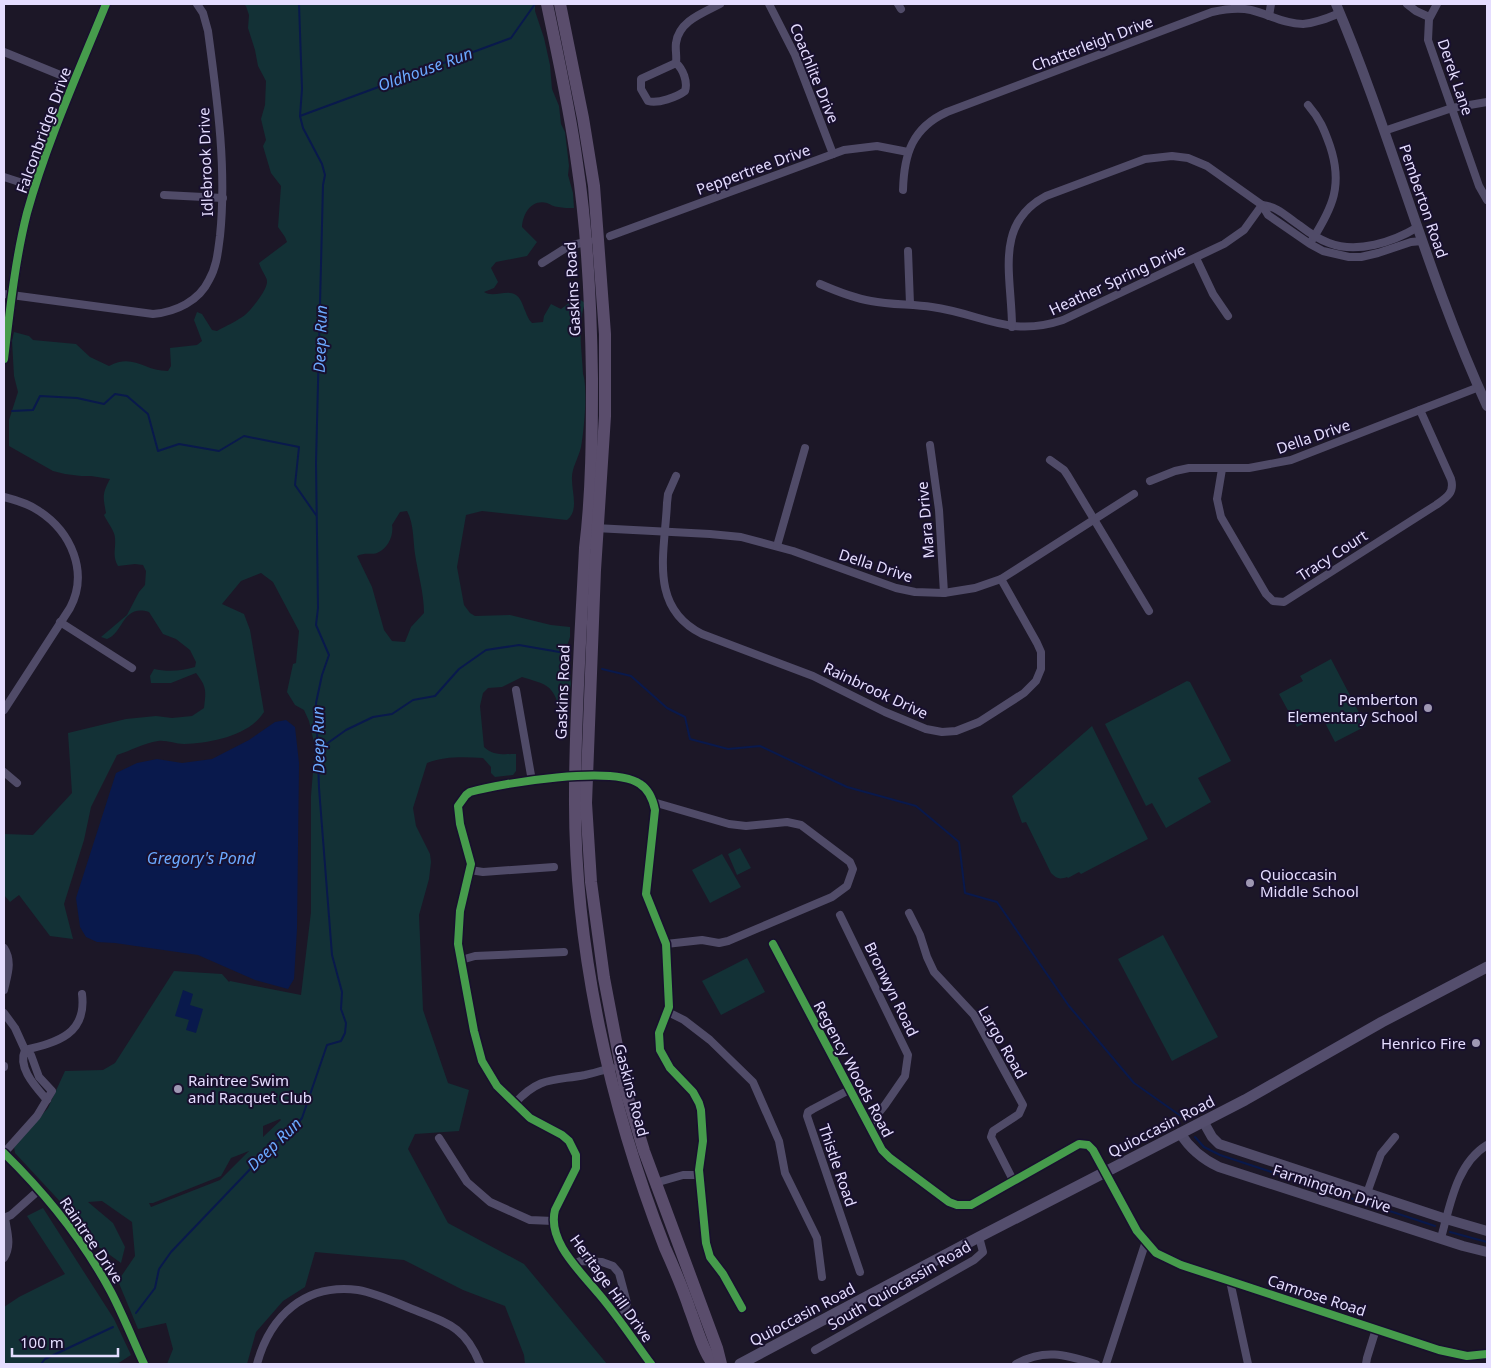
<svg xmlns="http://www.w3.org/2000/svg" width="1491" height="1368" font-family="'Noto Sans',sans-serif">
  <rect width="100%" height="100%" fill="#1c1727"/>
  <!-- green -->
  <g fill="#133136" fill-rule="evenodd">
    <path d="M243,4H535V11L544,38L550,65L552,89L559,106L561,124L565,132L569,166L568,175L573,193L574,208C569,208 563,208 558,207C554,207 550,204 547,203C531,199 523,214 522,227L537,242L527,256L496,262L491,268L498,282L494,288L484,292C493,298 507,289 516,295C523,299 525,316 532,323L543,322L544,316L551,304L561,309L573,300L579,299L585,303C577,325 582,351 583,374C588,388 584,431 581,447C579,457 571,469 572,480C572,493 579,511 567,520L482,511L466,515L457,567L464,605L470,613L475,616L510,615L551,625L570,627V637L567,646L571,684L568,699V719L565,724C561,719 560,715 559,709C554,684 544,684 522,677L502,687L488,688L483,693L480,706L484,747C493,756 504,754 516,754V771L513,775L495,777L491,773V767L483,758C465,757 444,756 427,763L413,808L416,826L430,854L431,862L429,879L419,915L423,1010L448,1083L469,1090L459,1131L415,1134L408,1149L448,1223L524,1264L607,1364H525L524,1355L505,1306L463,1290L404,1260L315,1252L305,1287L283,1301L256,1332L247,1364H167L173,1349L166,1323L138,1329L118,1281L135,1256L132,1222L102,1201L88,1202L113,1223L125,1247L121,1263L96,1245L81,1224L15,1153L14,1147L48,1108L65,1071L103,1070L115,1063L174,971L222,974L229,982L230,981L301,995L311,912V796L315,747L309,721L304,710L295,705L287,692L293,664L296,663L299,631L273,582L261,573L241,581L222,604L244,614L250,630L264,712C249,736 211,743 184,744C175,744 167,740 158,741C144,743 130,751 117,755L91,807L84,840L64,904L73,939L50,936L19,895L10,902L4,895V834L33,835L72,793L68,733L126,719L156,716L172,718L192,716L204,708C206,691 207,687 196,673L171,683H151L150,676L154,669C167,672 183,671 195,667L196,662L190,650L176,639L163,634L149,612C122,604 124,633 107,639L101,637L127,615L139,592L145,585L146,571L143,565L135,564L118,566C112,556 116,549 115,538C115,531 107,522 104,515L106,513C103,497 102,494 110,479L91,476H81L65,474L53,471L9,446V420L18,392L14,376L12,341L14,332L29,336L33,340L76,344L90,357L109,366C134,353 143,371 168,371L171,366L170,348L197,345L202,341L194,320L197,312L202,314L212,330L217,331C226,326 237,321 245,315C252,309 268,289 267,281C267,277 261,270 259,263L287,242L285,237L278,227L281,186L271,173L263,146L266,140L261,119L265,105L266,81L258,66L255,50L248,28L249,15L246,6ZM407,511C414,524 413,540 415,554C418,574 424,593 424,613L411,627L405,642L392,641L384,630L372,587L357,556C365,552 370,555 377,553C388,549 394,535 392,525L400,512ZM280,1119L281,1120L263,1137V1126ZM249,1151L220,1180L151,1207L149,1203H153L221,1176L231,1158Z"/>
    <polygon points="1331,659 1366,726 1335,742 1321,715 1297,727 1279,694 1303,681 1300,676"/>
    <polygon points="1187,681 1190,682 1231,761 1198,778 1211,802 1166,828 1152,803 1146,806 1105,724"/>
    <path d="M1092,726L1148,839L1081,874L1079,872L1068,878L1067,877C1059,880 1056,878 1051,873L1026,822L1022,823L1012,796Z"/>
    <polygon points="740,848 751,868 737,875 728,854"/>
    <polygon points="722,854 741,887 710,903 692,870"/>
    <polygon points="1163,935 1218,1037 1172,1061 1118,959"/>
    <polygon points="747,958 765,992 721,1015 702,981"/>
    <polygon points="43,1208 114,1319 131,1355 117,1364 4,1364 4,1307 19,1297 65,1274 27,1216"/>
  </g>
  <!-- water -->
  <g fill="#09194c">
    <polygon points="286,720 295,727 299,763 297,929 294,979 288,989 255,980 198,955 115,943 97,942 86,937 80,927 76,898 116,773 137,763 157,759 182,763 212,759 249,740 275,722"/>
    <polygon points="183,990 193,994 190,1005 203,1009 196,1033 186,1030 189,1020 175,1016"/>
  </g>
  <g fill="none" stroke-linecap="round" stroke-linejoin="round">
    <!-- stream -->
    <g stroke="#09194c" stroke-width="2">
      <polyline points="300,116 511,38 535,4"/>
      <polyline points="12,411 33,410 40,396 77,398 104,404 115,394 127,396 148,414 158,451 179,444 219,451 244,436 299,447 295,485 316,515"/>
      <polyline points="602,669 631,676 667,708 685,717 690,739 728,749 760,746 847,787 916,806 959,842 965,893 997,902 1069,1006 1134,1083 1185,1119"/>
      <polyline points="318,750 346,730 373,717 392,714 413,700 435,696 459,669 486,650 519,645 565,653"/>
      <polyline points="1195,1137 1204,1147 1220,1155 1435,1226"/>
      <polyline points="1450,1232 1487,1242"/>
      <polyline points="136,1313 155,1288 159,1269 171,1252 257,1162 271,1144 288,1135 302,1118 327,1045 341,1041 345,1033 346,1023 341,1009 342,992 332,955 319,788 316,703 322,675 329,655 316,625 318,608 316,463 323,185 325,175 322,164 303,128 300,116 302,89 299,4"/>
      <polyline points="41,1364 45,1359 113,1327"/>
    </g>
    <!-- minor -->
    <g stroke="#504b68" stroke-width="8">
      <polyline points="769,4 795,55 833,154"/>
      <polyline points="898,4 901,9"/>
      <polyline points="1407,4 1416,11 1429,17"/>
      <polyline points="1437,4 1429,19 1428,40 1479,186 1487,200"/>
      <polyline points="1269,16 1271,4"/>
      <polyline points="4,52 75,81"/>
      <path d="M676,63C683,69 688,82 685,91C677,97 658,104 648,101L641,89V79L676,63C677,56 675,49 676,43C679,21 703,13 720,4"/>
      <path d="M1308,105C1320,119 1324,129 1330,146C1343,185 1333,207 1312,240"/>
      <polyline points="1384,131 1452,108 1487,102"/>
      <polyline points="4,177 35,187"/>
      <path d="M903,190C904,154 912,128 947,112L1212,12C1225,9 1238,7 1251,10C1268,14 1284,24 1303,24C1316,23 1328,18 1340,13"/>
      <polyline points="164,195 223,198"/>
      <path d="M1262,205C1277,206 1287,217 1299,225C1308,232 1318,239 1329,243C1357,254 1393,242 1418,227"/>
      <polyline points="610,236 844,150 877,146 908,152"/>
      <polyline points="908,251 910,304"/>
      <polyline points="1196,258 1213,294 1228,316"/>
      <polyline points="542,263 569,246 589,241"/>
      <path d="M820,284C836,291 853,298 871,301C891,305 912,304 932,307C983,314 1009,338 1063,320L1224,244L1244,230L1262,205"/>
      <path d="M4,294L153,314C176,312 199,301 209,280C217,266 218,251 220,236C227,168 217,98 208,31L203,13L197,4"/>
      <path d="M1012,327C1012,277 993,224 1046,196L1145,159L1172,156L1188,158L1207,166L1262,205L1268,215L1310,244L1323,251L1349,257H1361L1378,253L1411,242L1422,241"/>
      <polyline points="930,445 939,510 944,593"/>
      <polyline points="1050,460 1064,470 1068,476 1149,611"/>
      <path d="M1222,469L1217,499L1221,517L1266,594L1273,601L1284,602L1436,505C1446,498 1455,493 1451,479L1420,410"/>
      <path d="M676,476L668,494L667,503C665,552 648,607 702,634L813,676L885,712L926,729L942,732L956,731L979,722L1024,693L1036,681L1041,669V652L1037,643L1001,579"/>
      <polyline points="1150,481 1175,471 1189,468 1249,468 1291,460 1479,387"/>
      <path d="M4,497C16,500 29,504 39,511C71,532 89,572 70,608L4,710"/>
      <polyline points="595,528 710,534 741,537 793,551 896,588 915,592 944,593 975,588 1001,579 1134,494"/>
      <polyline points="777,546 805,448"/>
      <polyline points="60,622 132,668"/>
      <polyline points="516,690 532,781"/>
      <polyline points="4,772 17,783"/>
      <polyline points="653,802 729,824 746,826 787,822 801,825 850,862 853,869 847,886 832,897 728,941 719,943 702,940 666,944"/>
      <polyline points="470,870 483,872 554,867"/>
      <polyline points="909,913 920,935 927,957 934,972 974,1015 1023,1105 1019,1114 993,1131 991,1137 1014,1182"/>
      <polyline points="840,915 908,1055 905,1076 885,1105 868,1126"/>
      <polyline points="773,944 882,1150 890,1158 949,1202 957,1205 971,1205 1079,1144 1088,1145 1093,1150 1137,1231 1156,1253 1181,1265 1230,1281 1439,1350 1467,1356 1487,1354"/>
      <path d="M4,948C13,962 7,976 4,990"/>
      <polyline points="461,960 475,956 564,952"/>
      <polyline points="668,1012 684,1020 710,1040 753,1082 779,1141 785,1173 817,1238 822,1277"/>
      <polyline points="4,1013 15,1028 25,1050 31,1055 39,1077 52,1091 37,1116 4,1153"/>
      <path d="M25,1050C58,1042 87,1034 82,994"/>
      <path d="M25,1050C17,1068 36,1087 47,1100"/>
      <polyline points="4,1066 4,1067"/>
      <polyline points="849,1090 813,1109 808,1112 807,1116 860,1272"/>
      <path d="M515,1103C540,1076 554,1081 585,1075C594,1073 603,1070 612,1068"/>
      <polyline points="439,1138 467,1182 490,1202 530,1220 553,1221"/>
      <polyline points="655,1183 683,1175 700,1175"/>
      <polyline points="1367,1193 1381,1154 1395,1137"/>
      <polyline points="4,1218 11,1215 39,1190"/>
      <path d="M1441,1238C1450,1206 1456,1164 1487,1145"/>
      <path d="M4,1258C12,1245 7,1232 5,1218"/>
      <polyline points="574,1264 580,1261 602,1262 613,1266 619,1273 627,1303 625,1309 616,1318"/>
      <polyline points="1230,1281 1248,1364"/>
      <polyline points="815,1350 974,1260 983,1252 979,1237"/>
      <path d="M257,1364C270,1316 305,1283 358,1290C376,1293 395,1302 412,1309C447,1323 465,1326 480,1364"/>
      <path d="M651,1364C634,1341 617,1315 598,1293C580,1271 547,1241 555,1210L576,1168V1155L569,1141L562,1135L530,1118L497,1086L482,1061L474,1031L458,944L460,911L471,864L460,824L458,806L466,795L470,792C502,783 613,765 640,784C648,789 653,800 655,810L646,894L666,944L669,1007L659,1033L660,1050L670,1068L693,1092L699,1103L701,1110L703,1141L699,1170L706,1243L710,1257L723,1274L742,1308"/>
      <path d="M1016,1364C1045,1348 1066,1355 1096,1364"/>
      <polyline points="1106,1364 1146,1241"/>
      <polyline points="1366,1364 1367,1358 1376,1329"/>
    </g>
    <!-- tertiary -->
    <g stroke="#504b68" stroke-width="10">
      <path d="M1336,4C1392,136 1427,276 1487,406"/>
      <path d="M4,359C10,310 15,260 27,213C47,141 78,73 106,4"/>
      <polyline points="1203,1121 1212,1137 1219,1144 1446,1219 1487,1231"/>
      <path d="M1180,1133C1190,1149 1202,1159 1219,1167L1463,1246L1487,1252"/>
      <path d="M4,1153C46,1194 83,1240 111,1292C123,1315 133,1340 144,1364"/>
    </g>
    <!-- secondary -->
    <polyline stroke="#544e6d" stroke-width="11" points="740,1364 979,1237 1245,1100 1382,1022 1487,967"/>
    <!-- primary -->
    <g stroke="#5a4d6c" stroke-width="12">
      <path d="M547,4C558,57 570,110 577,163C588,235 591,306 592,378C592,435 592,491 585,548C581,630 575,713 575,796C574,948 610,1107 665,1248C674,1268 683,1289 690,1310C697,1328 702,1349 713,1364"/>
      <polyline points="560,4 583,118 594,186 605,334 605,416 595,570 586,803 591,882 604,978 625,1088 644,1151 717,1348 721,1364"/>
    </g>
    <defs>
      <g id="cycleway">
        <path d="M4,359C10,310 15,260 27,213C47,141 78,73 106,4"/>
        <polyline points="773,944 882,1150 890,1158 949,1202 957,1205 971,1205 1079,1144 1088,1145 1093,1150 1137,1231 1156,1253 1181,1265 1230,1281 1439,1350 1467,1356 1487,1354"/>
        <path d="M4,1153C46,1194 83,1240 111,1292C123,1315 133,1340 144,1364"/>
        <path d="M651,1364C634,1341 617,1315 598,1293C580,1271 547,1241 555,1210L576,1168V1155L569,1141L562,1135L530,1118L497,1086L482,1061L474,1031L458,944L460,911L471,864L460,824L458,806L466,795L470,792C502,783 613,765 640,784C648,789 653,800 655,810L646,894L666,944L669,1007L659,1033L660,1050L670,1068L693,1092L699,1103L701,1110L703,1141L699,1170L706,1243L710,1257L723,1274L742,1308"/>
      </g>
    </defs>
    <!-- cycleway casing -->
    <use href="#cycleway" stroke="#18102e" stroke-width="11"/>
    <!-- cycleway -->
    <use href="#cycleway" stroke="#469c4c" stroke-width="8"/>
  </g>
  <!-- markers -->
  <g fill="#9f98b3" stroke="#18102e" stroke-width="2">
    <circle cx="1428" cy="708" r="5"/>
    <circle cx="1250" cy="883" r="5"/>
    <circle cx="1476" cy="1043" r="5"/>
    <circle cx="178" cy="1089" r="5"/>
  </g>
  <g text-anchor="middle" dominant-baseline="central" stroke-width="4" stroke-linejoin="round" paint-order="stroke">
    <!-- street labels -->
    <g font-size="15" fill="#e5ddff" stroke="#18102e">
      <text transform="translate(1092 43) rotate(-21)">Chatterleigh Drive</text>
      <text transform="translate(815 73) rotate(68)">Coachlite Drive</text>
      <text transform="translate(1456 77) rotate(71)">Derek Lane</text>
      <text transform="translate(43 130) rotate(-70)">Falconbridge Drive</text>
      <text transform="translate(205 162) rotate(-92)">Idlebrook Drive</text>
      <text transform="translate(753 169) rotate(-20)">Peppertree Drive</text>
      <text transform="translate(1424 201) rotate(71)">Pemberton Road</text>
      <text transform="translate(1117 279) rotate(-25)">Heather Spring Drive</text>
      <text transform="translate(572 289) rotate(-93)">Gaskins Road</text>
      <text transform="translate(1313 436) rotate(-19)">Della Drive</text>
      <text transform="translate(925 520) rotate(-95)">Mara Drive</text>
      <text transform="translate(1332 555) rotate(-33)">Tracy Court</text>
      <text transform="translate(876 565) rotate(18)">Della Drive</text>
      <text transform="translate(876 690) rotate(25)">Rainbrook Drive</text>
      <text transform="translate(562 692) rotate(-88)">Gaskins Road</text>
      <text transform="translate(892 989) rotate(64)">Bronwyn Road</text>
      <text transform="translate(1003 1042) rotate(60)">Largo Road</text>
      <text transform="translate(854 1069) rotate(62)">Regency Woods Road</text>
      <text transform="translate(632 1090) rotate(75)">Gaskins Road</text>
      <text transform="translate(1161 1126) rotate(-27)">Quioccasin Road</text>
      <text transform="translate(838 1165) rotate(71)">Thistle Road</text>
      <text transform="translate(1332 1188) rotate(18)">Farmington Drive</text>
      <text transform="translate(92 1240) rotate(56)">Raintree Drive</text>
      <text transform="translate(899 1285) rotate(-30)">South Quiocassin Road</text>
      <text transform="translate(612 1288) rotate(54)">Heritage Hill Drive</text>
      <text transform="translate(1317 1295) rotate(18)">Camrose Road</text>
      <text transform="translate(802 1314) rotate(-28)">Quioccasin Road</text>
    </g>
    <!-- poi labels -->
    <g font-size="15" fill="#e5ddff" stroke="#18102e" text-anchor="end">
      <text x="1418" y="699">Pemberton<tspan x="1418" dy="17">Elementary School</tspan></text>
      <text x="1260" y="874" text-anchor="start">Quioccasin<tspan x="1260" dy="17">Middle School</tspan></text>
      <text x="1466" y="1043">Henrico Fire</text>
      <text x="188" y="1080" text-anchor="start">Raintree Swim<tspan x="188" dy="17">and Racquet Club</tspan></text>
    </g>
    <!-- water labels -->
    <g font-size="16" font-style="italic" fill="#6ba9ff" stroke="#18102e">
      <text transform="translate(425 69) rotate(-20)">Oldhouse Run</text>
      <text transform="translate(320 339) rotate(-88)">Deep Run</text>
      <text transform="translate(318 740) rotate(-91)">Deep Run</text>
      <text x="201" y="858">Gregory's Pond</text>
      <text transform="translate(274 1144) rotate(-44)">Deep Run</text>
    </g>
  </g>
  <!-- border -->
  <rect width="1491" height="1368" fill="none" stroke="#e5ddff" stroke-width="10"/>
  <!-- scale -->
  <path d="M12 1348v8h106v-8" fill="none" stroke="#e5ddff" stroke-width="2.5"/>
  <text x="20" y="1348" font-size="15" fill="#e5ddff" stroke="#18102e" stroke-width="4" paint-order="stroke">100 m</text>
</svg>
